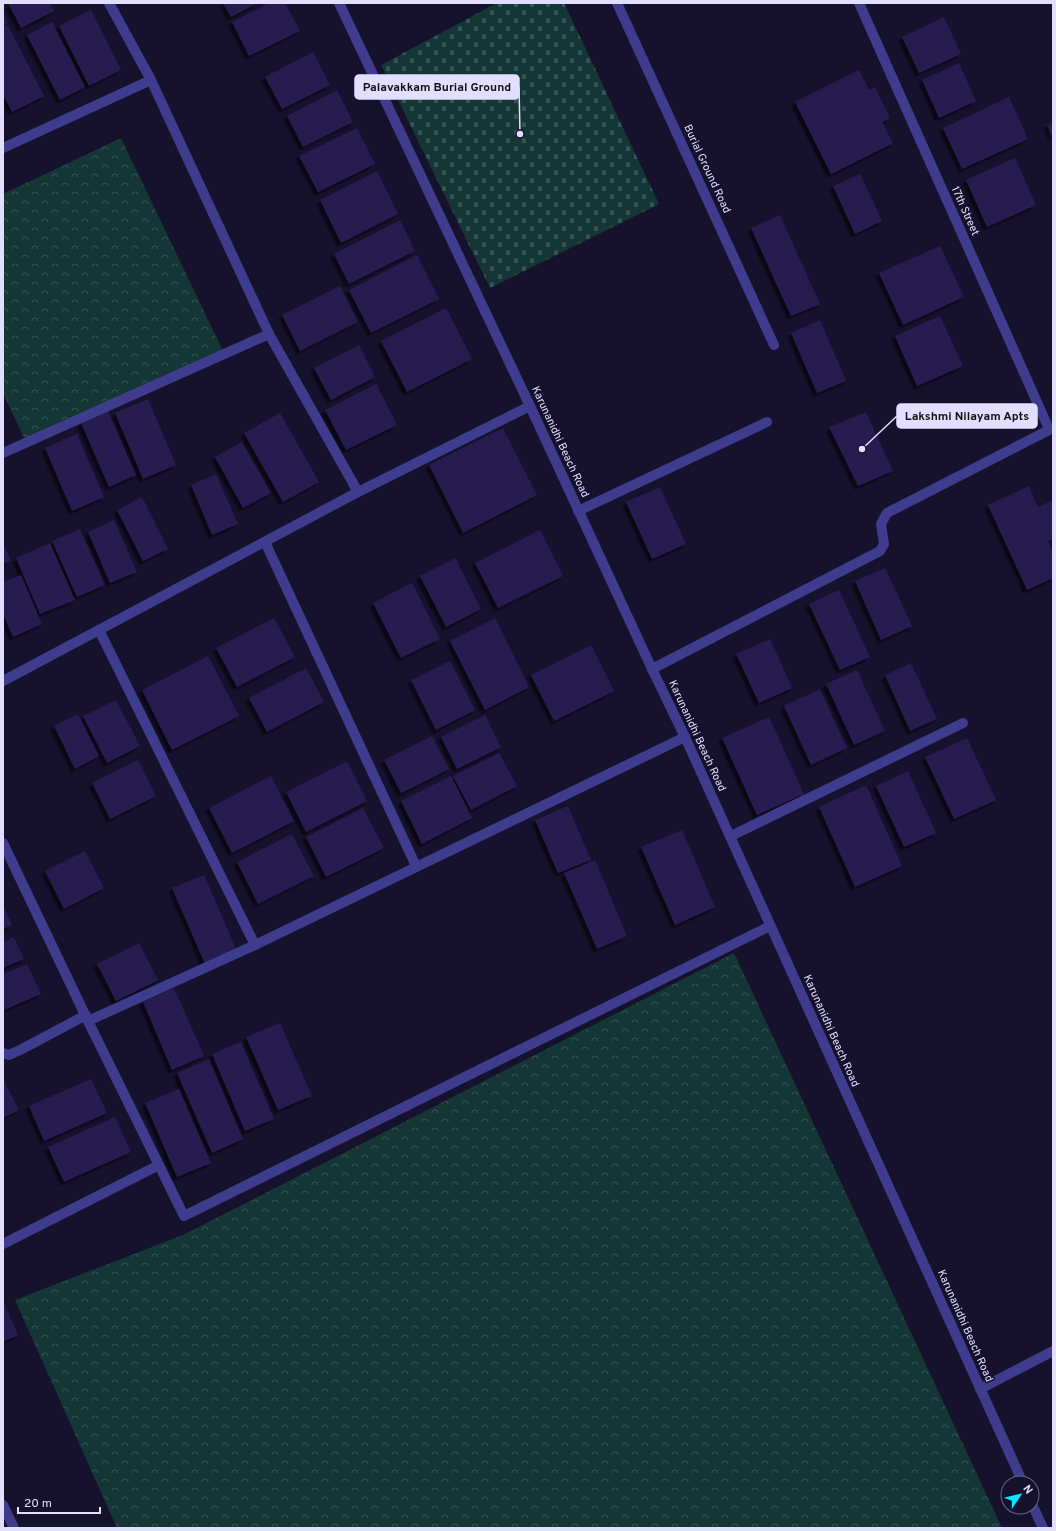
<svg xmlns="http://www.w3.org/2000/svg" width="1056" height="1531" font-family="Overpass,sans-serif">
  <defs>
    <pattern id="cemetery-stones" width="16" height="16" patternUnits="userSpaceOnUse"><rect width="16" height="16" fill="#143736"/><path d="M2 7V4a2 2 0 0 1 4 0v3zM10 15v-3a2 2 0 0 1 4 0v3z" fill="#365454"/></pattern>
    <pattern id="park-crowns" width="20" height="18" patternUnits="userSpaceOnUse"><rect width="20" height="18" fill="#143736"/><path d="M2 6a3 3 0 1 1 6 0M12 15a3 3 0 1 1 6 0" fill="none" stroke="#365454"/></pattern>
    <filter id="shadow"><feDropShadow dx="-3.5" dy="3.5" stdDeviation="1" flood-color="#0009"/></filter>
  </defs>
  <rect width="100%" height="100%" fill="#16112d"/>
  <!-- cemetery -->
  <polygon fill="url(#cemetery-stones)" points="497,3 564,3 659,204 490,288 381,65"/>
  <!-- park -->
  <g fill="url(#park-crowns)">
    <polygon points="121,138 223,351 27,444 3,393 3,194"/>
    <polygon points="734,953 1002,1528 117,1528 15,1300 183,1235"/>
  </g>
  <!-- building -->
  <g fill="#271d4f" filter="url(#shadow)">
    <polygon points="8,3 50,3 54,11 21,28"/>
    <polygon points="223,3 258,3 231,17"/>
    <polygon points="269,3 285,3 300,31 249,56 232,22"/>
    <polygon points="91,10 121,70 89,86 59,26"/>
    <polygon points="3,13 8,23 3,26"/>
    <polygon points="944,17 961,54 919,73 902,37"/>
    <polygon points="52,22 85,87 60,100 27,35"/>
    <polygon points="8,25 44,96 12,112 3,95 3,27"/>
    <polygon points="313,52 330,85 282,109 265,77"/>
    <polygon points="959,63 976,101 939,118 922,80"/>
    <polygon points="859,70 869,90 875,87 890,118 882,122 893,143 831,174 795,102"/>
    <polygon points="337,90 353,122 303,147 287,116"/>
    <polygon points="1009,97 1028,139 962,169 943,128"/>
    <polygon points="1053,122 1053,139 1047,125"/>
    <polygon points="357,128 375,164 318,192 299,156"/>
    <polygon points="1015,158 1036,205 987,227 966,180"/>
    <polygon points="377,171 398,214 341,243 320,200"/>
    <polygon points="860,174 882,221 855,234 833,186"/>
    <polygon points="780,215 820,304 791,316 751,228"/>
    <polygon points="400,220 415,251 349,284 334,254"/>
    <polygon points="940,246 964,297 903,325 879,273"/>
    <polygon points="417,255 439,299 371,333 349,290"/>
    <polygon points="340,286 358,322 300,351 282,315"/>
    <polygon points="446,308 472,359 407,392 381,341"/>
    <polygon points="940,316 963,366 917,386 895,336"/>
    <polygon points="820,320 846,381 817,393 791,333"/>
    <polygon points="359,345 375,377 331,400 314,368"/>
    <polygon points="376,384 397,425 346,450 325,410"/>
    <polygon points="148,399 176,465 143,479 115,413"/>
    <polygon points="108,411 136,475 109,487 81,423"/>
    <polygon points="866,412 893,471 858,486 829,427"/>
    <polygon points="280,413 319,482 283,502 244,433"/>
    <polygon points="503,428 537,495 463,533 429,465"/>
    <polygon points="77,434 104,497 72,511 45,448"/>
    <polygon points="242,442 271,493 243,508 215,457"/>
    <polygon points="216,474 238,524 212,535 191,485"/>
    <polygon points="1029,486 1038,507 1053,500 1053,539 1048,541 1053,553 1053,578 1027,590 988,505"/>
    <polygon points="660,487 686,544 652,559 626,502"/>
    <polygon points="142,497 168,549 143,561 117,510"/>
    <polygon points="114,520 137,572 110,583 88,532"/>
    <polygon points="80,529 105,585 77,597 52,541"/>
    <polygon points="540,530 563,576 498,608 475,563"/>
    <polygon points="3,543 11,561 3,564"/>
    <polygon points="50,543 75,600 40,614 16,558"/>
    <polygon points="455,558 481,609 446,627 420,576"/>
    <polygon points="885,568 912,626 881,640 855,581"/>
    <polygon points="21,575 42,624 13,637 3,614 3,582"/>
    <polygon points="412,583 440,639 401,658 373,603"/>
    <polygon points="839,590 870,657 840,670 809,604"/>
    <polygon points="274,618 295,657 237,687 216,648"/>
    <polygon points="495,618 529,687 485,710 450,641"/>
    <polygon points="770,639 792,688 759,703 736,654"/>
    <polygon points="591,645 614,691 554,721 531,675"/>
    <polygon points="208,656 239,716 172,750 142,690"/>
    <polygon points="450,661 475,710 436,730 411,680"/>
    <polygon points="911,663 937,719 910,731 885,675"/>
    <polygon points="306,668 324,702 267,732 249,698"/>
    <polygon points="857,670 885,731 854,745 826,684"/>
    <polygon points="820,689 847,748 811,765 784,706"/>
    <polygon points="116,700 140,746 107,763 83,716"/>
    <polygon points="78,714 99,756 75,769 54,726"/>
    <polygon points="485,715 501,747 457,769 441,737"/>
    <polygon points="769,717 804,794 757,815 722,738"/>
    <polygon points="432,736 449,769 401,793 384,760"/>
    <polygon points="967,738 996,800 954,819 925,757"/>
    <polygon points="499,753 517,786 471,810 453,776"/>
    <polygon points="138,760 156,796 110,819 92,783"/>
    <polygon points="347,761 367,801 306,832 286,792"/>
    <polygon points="908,771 936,833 904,847 876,786"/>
    <polygon points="271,776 294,821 232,853 209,808"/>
    <polygon points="451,776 472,818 422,844 401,801"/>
    <polygon points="866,785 902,866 855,887 819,807"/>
    <polygon points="568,806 591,860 558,873 535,820"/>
    <polygon points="363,808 384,848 326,877 306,837"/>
    <polygon points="682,830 715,907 675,925 641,847"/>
    <polygon points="292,834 314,876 258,904 237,862"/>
    <polygon points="85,851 104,888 64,909 45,871"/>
    <polygon points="595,860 627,936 597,949 564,873"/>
    <polygon points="204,875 237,951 205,964 172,888"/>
    <polygon points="3,905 12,925 3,929"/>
    <polygon points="14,937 24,959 3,968 3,942"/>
    <polygon points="139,943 158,980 116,1001 97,964"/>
    <polygon points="27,964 41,994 4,1010 3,1007 3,974"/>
    <polygon points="174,988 204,1056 172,1070 143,1002"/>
    <polygon points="280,1023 312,1096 278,1110 246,1037"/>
    <polygon points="241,1042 274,1119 245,1131 212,1054"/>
    <polygon points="209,1059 243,1139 212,1153 177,1073"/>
    <polygon points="3,1079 19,1110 3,1118"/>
    <polygon points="91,1079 107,1113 44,1141 29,1106"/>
    <polygon points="179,1089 211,1163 177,1177 145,1103"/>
    <polygon points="115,1117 131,1152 64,1182 48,1147"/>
    <polygon points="3,1301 18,1335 3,1342"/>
  </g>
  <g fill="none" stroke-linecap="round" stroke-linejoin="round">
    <!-- minor -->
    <g stroke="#3f3c8d" stroke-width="10">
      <polyline points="109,3 151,80 269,334 358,492"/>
      <polyline points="339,3 530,406 652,669 685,737 1023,1483"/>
      <polyline points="617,3 774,345"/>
      <polyline points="859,3 1049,429"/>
      <polyline points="3,148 151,80"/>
      <polyline points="3,453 269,334"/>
      <polyline points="578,511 767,422"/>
      <polyline points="265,542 416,866"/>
      <polyline points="99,630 255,945"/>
      <polyline points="652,669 880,551 884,544 881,524 887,513 1053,428"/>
      <polyline points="3,681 358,492 530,406"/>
      <polyline points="731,836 963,723"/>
      <polyline points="3,843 88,1021 184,1216 770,926"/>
      <polyline points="88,1021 255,945 685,737"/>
      <polyline points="3,1053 9,1055 22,1049 86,1015"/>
      <polyline points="3,1244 159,1165"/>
      <polyline points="980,1389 1053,1351"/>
      <polyline points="1032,1504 1043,1528"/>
      <polyline points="3,1505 14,1528"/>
    </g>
  </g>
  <g text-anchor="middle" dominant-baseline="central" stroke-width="3" stroke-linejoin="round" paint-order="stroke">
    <!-- street labels -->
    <g font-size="11" fill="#e1deff" stroke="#16112d">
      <text transform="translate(707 169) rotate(65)">Burial Ground Road</text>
      <text transform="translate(965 211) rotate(66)">17th Street</text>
      <text transform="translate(560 442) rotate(65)">Karunanidhi Beach Road</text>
      <text transform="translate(697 736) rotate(65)">Karunanidhi Beach Road</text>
      <text transform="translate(831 1031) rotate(66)">Karunanidhi Beach Road</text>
      <text transform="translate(965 1326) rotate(66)">Karunanidhi Beach Road</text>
    </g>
  </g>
  <!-- callouts -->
  <path fill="none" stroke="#e1deff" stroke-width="1.5" d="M520 134L519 87M862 449L897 416"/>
  <g fill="#e1deff" stroke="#16112d" stroke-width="1.5">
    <circle cx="520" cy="134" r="4"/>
    <circle cx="862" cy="449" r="4"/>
  </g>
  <g fill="#e1deff" stroke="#e1deff" stroke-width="1.5">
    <rect x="355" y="75" width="164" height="24" rx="4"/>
    <rect x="897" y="404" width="140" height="24" rx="4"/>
  </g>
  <g font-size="12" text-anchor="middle" font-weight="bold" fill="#111">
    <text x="437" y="91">Palavakkam Burial Ground</text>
    <text x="967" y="420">Lakshmi Nilayam Apts</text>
  </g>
  <!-- border -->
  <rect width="1056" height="1531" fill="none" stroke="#e1deff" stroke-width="8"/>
  <!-- north arrow -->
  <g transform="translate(1020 1495) rotate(55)"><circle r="19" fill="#16112d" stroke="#676381"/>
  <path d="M0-3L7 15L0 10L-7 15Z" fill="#0ae6ff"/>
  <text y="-6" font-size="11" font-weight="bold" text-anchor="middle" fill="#e1deff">N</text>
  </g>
  <!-- scale -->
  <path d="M18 1507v6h82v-6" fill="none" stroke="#e1deff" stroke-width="2"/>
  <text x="24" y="1507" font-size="12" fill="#e1deff" stroke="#16112d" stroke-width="3" paint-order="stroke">20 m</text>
</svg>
